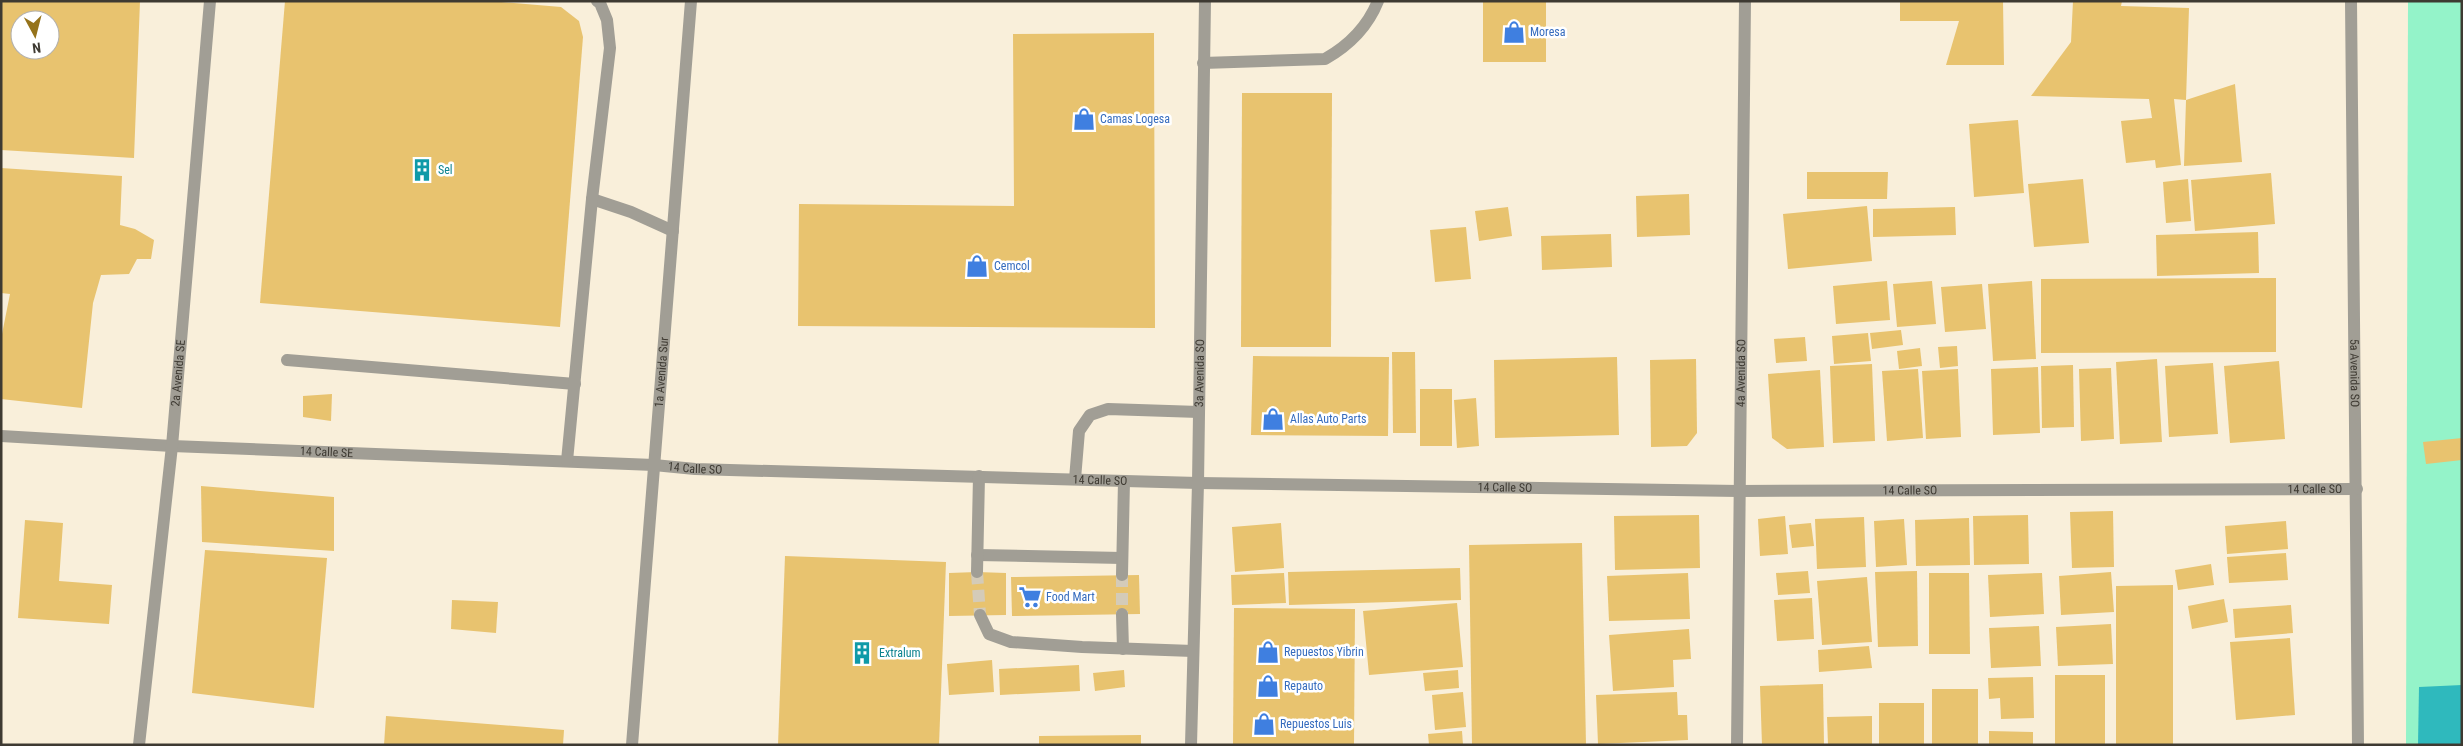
<svg xmlns="http://www.w3.org/2000/svg" width="2463" height="746" font-family="'Roboto Condensed',sans-serif">
  <rect width="100%" height="100%" fill="#f9efda"/>
  <!-- green -->
  <polygon fill="#94f3c9" points="2408,1 2462,1 2462,745 2406,745"/>
  <!-- water -->
  <polygon fill="#2fb9bd" points="2462,685 2462,745 2418,745 2419,687"/>
  <!-- building -->
  <g fill="#e8c36f" fill-rule="evenodd">
    <path d="M1,1H140L134,158L1,150ZM20,20H50V50H20Z"/>
    <polygon points="285,1 490,1 561,7 579,21 583,37 560,327 260,303"/>
    <rect x="1483" y="1" width="63" height="61"/>
    <polygon points="1900,1 2003,1 2004,65 1946,65 1959,21 1900,21"/>
    <polygon points="2073,1 2122,1 2121,6 2189,8 2186,100 2174,99 2181,165 2156,168 2155,160 2126,163 2121,121 2152,118 2149,99 2031,96 2071,42"/>
    <polygon points="1154,33 1155,328 798,326 799,204 1014,206 1013,34"/>
    <polygon points="2235,84 2242,162 2184,166 2186,100"/>
    <polygon points="1242,93 1332,93 1331,347 1241,347"/>
    <polygon points="2018,120 2024,193 1974,197 1969,124"/>
    <polygon points="1,168 122,176 120,225 135,229 154,240 151,259 137,259 129,274 101,275 93,303 82,408 1,399 1,339 10,294 1,293"/>
    <polygon points="1807,172 1888,172 1887,199 1807,199"/>
    <polygon points="2271,173 2275,224 2195,231 2191,180"/>
    <polygon points="2083,179 2089,243 2034,247 2028,184"/>
    <polygon points="2188,179 2191,221 2166,223 2163,182"/>
    <polygon points="1689,194 1690,235 1637,237 1636,196"/>
    <polygon points="1867,206 1872,261 1788,269 1783,214"/>
    <polygon points="1508,207 1512,236 1479,241 1475,211"/>
    <polygon points="1955,207 1956,235 1873,237 1873,209"/>
    <polygon points="1466,227 1471,279 1435,282 1430,230"/>
    <polygon points="2258,232 2259,273 2157,276 2156,235"/>
    <polygon points="1611,234 1612,267 1542,270 1541,236"/>
    <polygon points="2276,278 2276,352 2041,353 2041,279"/>
    <polygon points="1887,281 1890,320 1836,324 1833,286"/>
    <polygon points="1932,281 1936,324 1897,327 1893,284"/>
    <polygon points="2032,281 2036,359 1993,361 1988,284"/>
    <polygon points="1982,284 1986,329 1945,332 1941,287"/>
    <polygon points="1901,330 1903,345 1872,349 1870,333"/>
    <polygon points="1868,333 1871,361 1834,364 1832,336"/>
    <polygon points="1805,337 1807,361 1776,363 1774,339"/>
    <polygon points="1957,346 1958,366 1940,368 1938,347"/>
    <polygon points="1920,348 1922,366 1899,369 1897,351"/>
    <polygon points="1392,352 1415,352 1416,433 1393,433"/>
    <polygon points="1253,356 1389,357 1388,436 1251,435"/>
    <polygon points="1617,357 1619,435 1495,438 1494,360"/>
    <polygon points="1696,359 1697,433 1687,446 1651,447 1650,360"/>
    <polygon points="2157,359 2162,442 2120,444 2116,362"/>
    <polygon points="2279,361 2285,439 2230,443 2224,366"/>
    <polygon points="2213,363 2218,434 2169,437 2165,366"/>
    <polygon points="1872,364 1875,441 1833,443 1830,366"/>
    <polygon points="2073,365 2074,427 2042,428 2041,366"/>
    <polygon points="2038,367 2040,433 1993,435 1991,369"/>
    <polygon points="2111,368 2114,439 2081,441 2079,369"/>
    <polygon points="1918,369 1923,438 1887,441 1882,371"/>
    <polygon points="1958,369 1961,437 1926,439 1922,371"/>
    <polygon points="1820,370 1824,447 1787,449 1772,438 1768,374"/>
    <rect x="1420" y="389" width="32" height="57"/>
    <polygon points="332,394 331,421 303,417 303,396"/>
    <polygon points="1476,398 1479,446 1457,448 1454,400"/>
    <polygon points="2462,438 2462,460 2426,464 2423,442"/>
    <polygon points="201,486 334,497 334,551 202,542"/>
    <polygon points="2113,511 2114,567 2072,568 2070,512"/>
    <polygon points="1699,515 1700,568 1615,570 1614,516"/>
    <polygon points="2028,515 2029,564 1974,565 1973,516"/>
    <polygon points="1785,516 1788,554 1760,556 1758,519"/>
    <polygon points="1864,517 1866,567 1817,569 1815,519"/>
    <polygon points="1969,518 1970,565 1916,566 1915,520"/>
    <polygon points="1904,519 1907,565 1876,567 1874,521"/>
    <polygon points="25,520 63,523 59,581 112,585 109,624 18,618"/>
    <polygon points="2286,521 2288,549 2227,554 2225,526"/>
    <polygon points="1281,523 1284,568 1235,572 1232,527"/>
    <polygon points="1811,523 1814,546 1792,548 1789,525"/>
    <polygon points="1582,543 1586,745 1472,745 1469,545"/>
    <polygon points="205,550 327,558 314,708 192,693"/>
    <polygon points="2286,553 2288,580 2229,583 2227,557"/>
    <polygon points="785,556 946,562 939,745 778,745"/>
    <polygon points="2211,564 2214,585 2178,590 2175,570"/>
    <polygon points="1460,568 1461,600 1289,605 1288,572"/>
    <polygon points="1808,571 1810,593 1778,595 1776,573"/>
    <polygon points="1917,571 1918,646 1878,647 1875,572"/>
    <polygon points="977,572 1006,573 1006,615 949,616 949,573"/>
    <polygon points="2111,572 2114,612 2061,615 2059,576"/>
    <polygon points="1284,573 1286,603 1232,605 1231,575"/>
    <polygon points="1688,573 1690,619 1609,621 1607,576"/>
    <polygon points="1929,573 1969,573 1970,654 1929,654"/>
    <polygon points="2042,573 2044,614 1990,617 1988,575"/>
    <polygon points="1139,575 1140,614 1012,616 1011,577"/>
    <polygon points="1867,577 1872,642 1822,645 1817,581"/>
    <polygon points="2173,585 2173,745 2116,745 2116,586"/>
    <polygon points="1812,598 1814,639 1777,641 1774,600"/>
    <polygon points="2224,599 2228,622 2192,629 2188,606"/>
    <polygon points="452,600 498,602 496,633 451,629"/>
    <polygon points="1457,603 1463,667 1369,675 1363,611"/>
    <polygon points="2291,605 2293,633 2235,638 2233,609"/>
    <polygon points="1234,608 1355,609 1354,745 1233,745"/>
    <polygon points="2111,624 2113,664 2058,666 2056,627"/>
    <polygon points="2039,626 2041,666 1991,668 1989,628"/>
    <polygon points="1689,629 1691,659 1673,660 1674,687 1613,691 1609,635"/>
    <polygon points="2290,638 2295,715 2236,720 2230,642"/>
    <polygon points="1869,646 1872,668 1819,672 1818,650"/>
    <polygon points="992,660 994,692 949,695 947,664"/>
    <polygon points="1079,665 1080,691 1000,695 999,669"/>
    <polygon points="1124,670 1125,687 1095,691 1093,673"/>
    <polygon points="1458,670 1459,688 1425,691 1423,673"/>
    <rect x="2055" y="675" width="50" height="70"/>
    <polygon points="2033,677 2034,718 2001,719 2000,698 1989,699 1988,678"/>
    <polygon points="1823,684 1824,745 1762,745 1760,686"/>
    <rect x="1932" y="689" width="46" height="56"/>
    <polygon points="1463,692 1466,727 1435,730 1432,695"/>
    <polygon points="1677,692 1678,715 1687,715 1688,740 1598,744 1596,695"/>
    <rect x="1879" y="703" width="45" height="42"/>
    <polygon points="386,716 564,730 563,745 384,745"/>
    <polygon points="1872,716 1872,745 1828,745 1827,717"/>
    <polygon points="1462,731 1463,745 1429,745 1428,734"/>
    <polygon points="1989,731 2033,732 2033,745 1989,745"/>
    <polygon points="1141,735 1141,745 1039,745 1039,736"/>
  </g>
  <g fill="none" stroke-linecap="round" stroke-linejoin="round">
    <!-- minor-tunnel -->
    <g stroke="#d4cbb8" stroke-width="12" stroke-dasharray="12 6" stroke-linecap="butt">
      <polyline points="977,572 980,615"/>
      <polyline points="1122,575 1122,614"/>
    </g>
    <!-- minor -->
    <g stroke="#a19e95" stroke-width="12">
      <path id="s1" d="M2351,1L2358,745"/>
      <path d="M1203,63L1325,59C1348,46 1368,26 1378,1"/>
      <polyline points="592,199 631,212 673,231"/>
      <polyline points="287,360 575,384"/>
      <path id="s2" d="M1,436L172,446L654,465L695,469L1198,483L1739,491L2357,489"/>
      <polyline points="567,461 592,199 610,48 607,20 600,3 597,1"/>
      <polyline points="1075,479 1079,431 1090,415 1108,409 1199,412"/>
      <polyline points="977,555 1122,558"/>
      <polyline points="977,572 979,476"/>
      <polyline points="1122,575 1124,481"/>
      <polyline points="1122,614 1123,649"/>
      <polyline points="980,615 989,634 1011,642 1082,647 1193,651"/>
      <path id="s3" d="M139,745L172,446L210,1"/>
      <path id="s4" d="M632,745L691,1"/>
      <path id="s5" d="M1191,745L1198,483L1205,1"/>
      <path id="s6" d="M1737,745L1745,1"/>
    </g>
  </g>
  <!-- icons -->
  <defs>
    <symbol id="shop-bare" viewBox="-9 -9 18 18"><path d="M-5-2.5h2.3a2.7 3.5 0 0 1 5.4 0H5L5.5 6h-11ZM-1.5-2.5h3a1.5 2.3 0 0 0-3 0Z" fill="#3f7fe0" stroke="#fff" stroke-width="2.5" paint-order="stroke"/></symbol>
    <symbol id="building-bare" viewBox="-9 -9 18 18"><path d="M-4-6H4V6H1V3H-1V6H-4ZM-2.5-4.3h1.7v1.8h-1.7ZM.8-4.3h1.7v1.8H.8ZM-2.5-1h1.7V.8h-1.7ZM.8-1h1.7V.8H.8Z" fill="#0f9aa8" stroke="#fff" stroke-width="2.5" paint-order="stroke"/></symbol>
    <symbol id="supermarket-bare" viewBox="-9 -9 18 18"><path d="M-6-5.5h2.5l.6 2H6L4.5 2H-2.5L-4.4-4H-6ZM-1.5 3.2a1.3 1.3 0 1 0 .1 0ZM3 3.2a1.3 1.3 0 1 0 .1 0Z" fill="#3f7fe0" stroke="#fff" stroke-width="2.5" paint-order="stroke"/></symbol>
  </defs>
  <g fill-rule="evenodd">
    <use href="#shop-bare" x="1498" y="16" width="32" height="32"/>
    <use href="#shop-bare" x="1068" y="103" width="32" height="32"/>
    <use href="#building-bare" x="406" y="154" width="32" height="32"/>
    <use href="#shop-bare" x="961" y="250" width="32" height="32"/>
    <use href="#shop-bare" x="1257" y="403" width="32" height="32"/>
    <use href="#supermarket-bare" x="1014" y="581" width="32" height="32"/>
    <use href="#shop-bare" x="1252" y="636" width="32" height="32"/>
    <use href="#building-bare" x="846" y="637" width="32" height="32"/>
    <use href="#shop-bare" x="1252" y="670" width="32" height="32"/>
    <use href="#shop-bare" x="1248" y="708" width="32" height="32"/>
  </g>
  <g text-anchor="middle" dominant-baseline="central" stroke-width="5" stroke-linejoin="round" paint-order="stroke">
    <!-- shop labels -->
    <g font-size="12" fill="#366cbe" stroke="#fff" text-anchor="start">
      <text x="1530" y="32">Moresa</text>
      <text x="1100" y="119">Camas Logesa</text>
      <text x="994" y="266">Cemcol</text>
      <text x="1290" y="419">Allas Auto Parts</text>
      <text x="1046" y="597">Food Mart</text>
      <text x="1284" y="652">Repuestos Yibrin</text>
      <text x="1284" y="686">Repauto</text>
      <text x="1280" y="724">Repuestos Luis</text>
    </g>
    <!-- culture labels -->
    <g font-size="12" fill="#0d838f" stroke="#fff" text-anchor="start">
      <text x="438" y="170">Sel</text>
      <text x="879" y="653">Extralum</text>
    </g>
    <!-- street labels -->
    <g font-size="12" fill="#3e3a32" stroke="#fff">
      <text stroke="none"><textPath href="#s3" startOffset="374">2a Avenida SE</textPath></text>
      <text stroke="none"><textPath href="#s4" startOffset="374">1a Avenida Sur</textPath></text>
      <text stroke="none"><textPath href="#s5" startOffset="372">3a Avenida SO</textPath></text>
      <text stroke="none"><textPath href="#s6" startOffset="372">4a Avenida SO</textPath></text>
      <text stroke="none"><textPath href="#s1" startOffset="372">5a Avenida SO</textPath></text>
      <text stroke="none"><textPath href="#s2" startOffset="326">14 Calle SE</textPath></text>
      <text stroke="none"><textPath href="#s2" startOffset="695">14 Calle SO</textPath></text>
      <text stroke="none"><textPath href="#s2" startOffset="1100">14 Calle SO</textPath></text>
      <text stroke="none"><textPath href="#s2" startOffset="1505">14 Calle SO</textPath></text>
      <text stroke="none"><textPath href="#s2" startOffset="2315">14 Calle SO</textPath></text>
      <text stroke="none"><textPath href="#s2" startOffset="1910">14 Calle SO</textPath></text>
    </g>
  </g>
  <!-- border -->
  <rect width="2463" height="746" fill="none" stroke="#3e3a32" stroke-width="5"/>
  <!-- north arrow -->
  <g transform="translate(35 35) rotate(173)"><circle r="24" fill="#ffffff" stroke="#b2b0ad"/>
  <path d="M0-4L9 19L0 12L-9 19Z" fill="#95731b"/>
  <text y="-8" font-size="14" font-weight="bold" text-anchor="middle" fill="#3e3a32">N</text>
  </g>
</svg>
